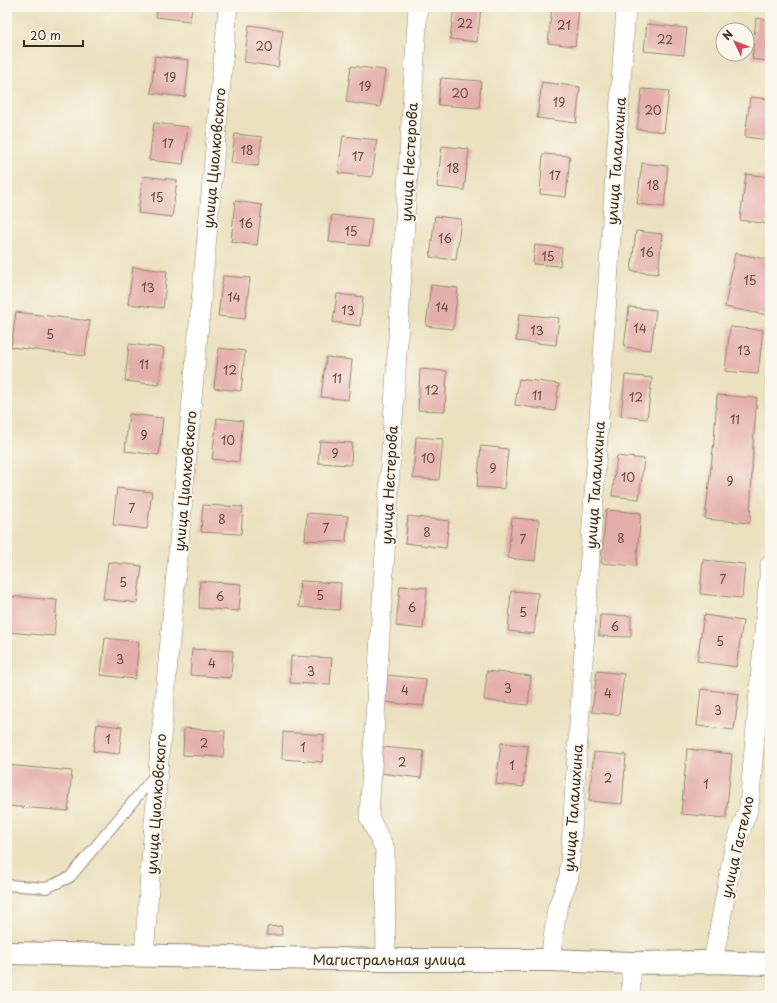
<svg xmlns="http://www.w3.org/2000/svg" width="777" height="1003" font-family="'Playpen Sans',sans-serif">
  <rect width="100%" height="100%" fill="#fbf7ec"/>
  <filter id="ink" filterUnits="userSpaceOnUse"><feTurbulence type="fractalNoise" baseFrequency=".025" numOctaves="2"/><feDisplacementMap in="SourceGraphic" scale="8" xChannelSelector="R" yChannelSelector="G"/><feConvolveMatrix kernelMatrix="1 2 1 2 8 2 1 2 1" color-interpolation-filters="sRGB"/></filter>
  <filter id="wash" filterUnits="userSpaceOnUse"><feTurbulence type="fractalNoise" baseFrequency=".012" numOctaves="4" result="noise"/><feDisplacementMap in="SourceGraphic" scale="16" xChannelSelector="R" yChannelSelector="G"/><feGaussianBlur stdDeviation="0.9" result="paint"/><feColorMatrix in="noise" values="0 0 0 0 0 0 0 0 0 0 0 0 0 0 0 0 0 1.4 0 .05"/><feComposite in="paint" operator="in"/></filter>
  <g filter="url(#wash)">
    <rect width="100%" height="100%" fill="#ebe1bf"/>
    <g id="blocks">
      <!-- building -->
      <g fill="#e4aeaa">
        <polygon points="157,7 192,7 190,21 156,17"/>
        <polygon points="454,7 481,7 477,42 450,39"/>
        <polygon points="552,7 579,7 575,46 548,43"/>
        <polygon points="756,18 770,20 770,61 752,59"/>
        <polygon points="647,24 687,28 684,55 644,51"/>
        <polygon points="249,25 283,30 278,67 244,62"/>
        <polygon points="155,56 189,60 185,97 151,93"/>
        <polygon points="351,66 385,70 380,107 346,102"/>
        <polygon points="441,78 481,81 479,108 438,105"/>
        <polygon points="542,82 580,87 576,123 537,118"/>
        <polygon points="642,89 669,91 664,132 637,129"/>
        <polygon points="750,97 770,99 770,140 745,137"/>
        <polygon points="154,123 188,127 183,164 149,160"/>
        <polygon points="235,134 262,137 258,166 231,163"/>
        <polygon points="343,136 377,140 372,177 338,173"/>
        <polygon points="442,146 469,149 464,190 437,187"/>
        <polygon points="543,154 570,156 566,197 540,194"/>
        <polygon points="642,163 668,166 664,207 637,204"/>
        <polygon points="746,174 770,177 769,224 740,220"/>
        <polygon points="143,176 177,180 172,217 138,213"/>
        <polygon points="235,201 262,205 257,245 231,242"/>
        <polygon points="332,215 372,219 369,246 329,242"/>
        <polygon points="435,216 461,219 456,260 430,257"/>
        <polygon points="636,231 662,234 658,274 631,271"/>
        <polygon points="535,245 562,248 560,266 533,264"/>
        <polygon points="735,253 770,260 770,300 767,315 725,307"/>
        <polygon points="133,267 167,271 163,308 128,304"/>
        <polygon points="223,276 250,278 245,319 218,316"/>
        <polygon points="431,285 458,288 453,329 426,326"/>
        <polygon points="337,294 363,297 360,326 333,322"/>
        <polygon points="629,307 656,310 651,350 624,347"/>
        <polygon points="16,312 90,321 85,356 11,347"/>
        <polygon points="519,314 559,318 556,345 516,341"/>
        <polygon points="730,327 763,330 758,374 725,371"/>
        <polygon points="129,344 164,348 159,385 125,381"/>
        <polygon points="219,348 245,351 241,391 214,388"/>
        <polygon points="326,357 352,360 348,400 321,397"/>
        <polygon points="420,369 447,371 445,411 418,410"/>
        <polygon points="625,375 652,378 647,419 621,416"/>
        <polygon points="519,379 559,384 555,411 515,405"/>
        <polygon points="717,395 757,398 753,444 750,523 705,519 714,441"/>
        <polygon points="129,414 163,418 159,455 125,451"/>
        <polygon points="217,418 243,421 239,462 212,459"/>
        <polygon points="416,437 443,439 439,480 413,478"/>
        <polygon points="320,441 352,443 351,465 318,463"/>
        <polygon points="481,446 508,449 504,489 477,487"/>
        <polygon points="617,456 644,459 639,499 612,496"/>
        <polygon points="117,488 152,492 147,529 113,525"/>
        <polygon points="203,505 243,507 241,534 201,532"/>
        <polygon points="606,510 641,513 636,566 601,563"/>
        <polygon points="307,513 348,516 346,542 305,540"/>
        <polygon points="408,516 449,521 446,548 405,543"/>
        <polygon points="512,518 539,520 535,561 508,558"/>
        <polygon points="703,560 745,564 742,598 700,594"/>
        <polygon points="108,562 142,566 137,603 103,599"/>
        <polygon points="200,581 241,584 239,611 199,608"/>
        <polygon points="300,581 341,583 339,610 299,607"/>
        <polygon points="400,586 427,588 423,629 396,626"/>
        <polygon points="511,591 538,593 534,634 508,631"/>
        <polygon points="7,596 57,600 54,636 7,632"/>
        <polygon points="600,615 631,616 631,637 599,636"/>
        <polygon points="704,615 743,621 736,667 697,661"/>
        <polygon points="105,638 139,642 135,679 101,675"/>
        <polygon points="192,649 233,651 231,678 190,675"/>
        <polygon points="291,656 332,658 330,685 290,683"/>
        <polygon points="487,671 531,676 528,705 484,700"/>
        <polygon points="597,671 624,674 619,715 592,712"/>
        <polygon points="386,675 426,679 424,706 383,702"/>
        <polygon points="701,689 739,694 734,730 697,726"/>
        <polygon points="97,724 122,727 119,754 93,751"/>
        <polygon points="184,728 225,731 223,757 183,755"/>
        <polygon points="283,732 324,735 322,762 282,759"/>
        <polygon points="501,743 528,746 523,787 496,784"/>
        <polygon points="383,747 424,751 421,778 380,773"/>
        <polygon points="687,749 732,754 726,818 681,814"/>
        <polygon points="594,752 626,755 622,804 589,801"/>
        <polygon points="7,765 72,771 68,811 7,806"/>
        <polygon points="281,926 282,935 267,935 267,927"/>
      </g>
    </g>
  </g>
  <g filter="url(#ink)">
    <use href="#blocks" fill-opacity="0" stroke="#93866e" stroke-width="1"/>
    <g fill="none" stroke-linecap="round" stroke-linejoin="round">
      <defs>
        <polyline id="lane" points="7,885 46,888 70,877 156,774"/>
        <g id="street">
          <polyline points="144,955 158,771 228,7"/>
          <polyline points="386,960 385,849 369,817 418,7"/>
          <polyline points="550,960 557,909 569,877 626,7"/>
          <polyline points="713,962 734,849 749,807 770,565"/>
          <polyline points="631,996 631,963"/>
        </g>
        <polyline id="primary" points="7,953 386,960 550,960 631,963 713,962 770,964"/>
      </defs>
      <!-- lane casing -->
      <use href="#lane" stroke="#93866e" stroke-width="12"/>
      <!-- street casing -->
      <use href="#street" stroke="#93866e" stroke-width="20"/>
      <!-- primary casing -->
      <use href="#primary" stroke="#93866e" stroke-width="24"/>
      <!-- lane -->
      <use href="#lane" stroke="#fff" stroke-width="10"/>
      <!-- street -->
      <use href="#street" stroke="#fff" stroke-width="19"/>
      <!-- primary -->
      <use href="#primary" stroke="#fff" stroke-width="22"/>
    </g>
  </g>
  <g text-anchor="middle" dominant-baseline="central" stroke-width="4" stroke-linejoin="round" paint-order="stroke">
    <!-- number labels -->
    <g font-size="12" fill="#654b41">
      <text x="465" y="23">22</text>
      <text x="564" y="25">21</text>
      <text x="665" y="39">22</text>
      <text x="264" y="46">20</text>
      <text x="170" y="77">19</text>
      <text x="365" y="86">19</text>
      <text x="460" y="93">20</text>
      <text x="559" y="102">19</text>
      <text x="653" y="110">20</text>
      <text x="168" y="143">17</text>
      <text x="247" y="150">18</text>
      <text x="358" y="156">17</text>
      <text x="453" y="168">18</text>
      <text x="555" y="175">17</text>
      <text x="653" y="185">18</text>
      <text x="157" y="197">15</text>
      <text x="246" y="223">16</text>
      <text x="351" y="231">15</text>
      <text x="445" y="238">16</text>
      <text x="647" y="252">16</text>
      <text x="548" y="256">15</text>
      <text x="750" y="280">15</text>
      <text x="148" y="287">13</text>
      <text x="234" y="297">14</text>
      <text x="442" y="307">14</text>
      <text x="348" y="310">13</text>
      <text x="640" y="328">14</text>
      <text x="537" y="330">13</text>
      <text x="50" y="334">5</text>
      <text x="744" y="350">13</text>
      <text x="144" y="364">11</text>
      <text x="230" y="370">12</text>
      <text x="337" y="378">11</text>
      <text x="432" y="390">12</text>
      <text x="537" y="395">11</text>
      <text x="636" y="397">12</text>
      <text x="735" y="419">11</text>
      <text x="144" y="435">9</text>
      <text x="228" y="440">10</text>
      <text x="335" y="453">9</text>
      <text x="428" y="458">10</text>
      <text x="493" y="468">9</text>
      <text x="628" y="477">10</text>
      <text x="730" y="481">9</text>
      <text x="132" y="508">7</text>
      <text x="222" y="519">8</text>
      <text x="326" y="528">7</text>
      <text x="427" y="532">8</text>
      <text x="621" y="538">8</text>
      <text x="523" y="539">7</text>
      <text x="723" y="579">7</text>
      <text x="123" y="582">5</text>
      <text x="320" y="595">5</text>
      <text x="220" y="596">6</text>
      <text x="412" y="607">6</text>
      <text x="523" y="612">5</text>
      <text x="615" y="626">6</text>
      <text x="720" y="641">5</text>
      <text x="120" y="659">3</text>
      <text x="212" y="663">4</text>
      <text x="311" y="671">3</text>
      <text x="508" y="688">3</text>
      <text x="405" y="690">4</text>
      <text x="608" y="693">4</text>
      <text x="718" y="710">3</text>
      <text x="108" y="739">1</text>
      <text x="204" y="743">2</text>
      <text x="303" y="747">1</text>
      <text x="402" y="762">2</text>
      <text x="512" y="765">1</text>
      <text x="608" y="778">2</text>
      <text x="706" y="784">1</text>
    </g>
    <!-- street labels -->
    <g font-size="14" fill="#3b2a1e" stroke="#fbf7ec">
      <text transform="translate(214 158) rotate(-85)">улица Циолковского</text>
      <text transform="translate(616 161) rotate(-86)">улица Талалихина</text>
      <text transform="translate(409 162) rotate(-87)">улица Нестерова</text>
      <text transform="translate(185 481) rotate(-85)">улица Циолковского</text>
      <text transform="translate(389 485) rotate(-87)">улица Нестерова</text>
      <text transform="translate(595 485) rotate(-86)">улица Талалихина</text>
      <text transform="translate(156 804) rotate(-86)">улица Циолковского</text>
      <text transform="translate(573 808) rotate(-86)">улица Талалихина</text>
      <text transform="translate(737 847) rotate(-77)">улица Гастелло</text>
      <text x="389" y="959">Магистральная улица</text>
    </g>
  </g>
  <!-- margin -->
  <rect width="777" height="1003" fill="none" stroke="#fbf7ec" stroke-width="24"/>
  <!-- north arrow -->
  <g transform="translate(735 42) rotate(313)"><circle r="19" fill="#fbf7ec" stroke="#aea59a"/>
  <path d="M0-3L7 15L0 10L-7 15Z" fill="#d1495b"/>
  <text y="-6" font-size="11" font-weight="bold" text-anchor="middle" fill="#3b2a1e">N</text>
  </g>
  <!-- scale -->
  <path d="M24 40v6h59v-6" fill="none" stroke="#3b2a1e" stroke-width="2"/>
  <text x="30" y="40" font-size="12" fill="#3b2a1e" stroke="#fbf7ec" stroke-width="3" paint-order="stroke">20 m</text>
</svg>
